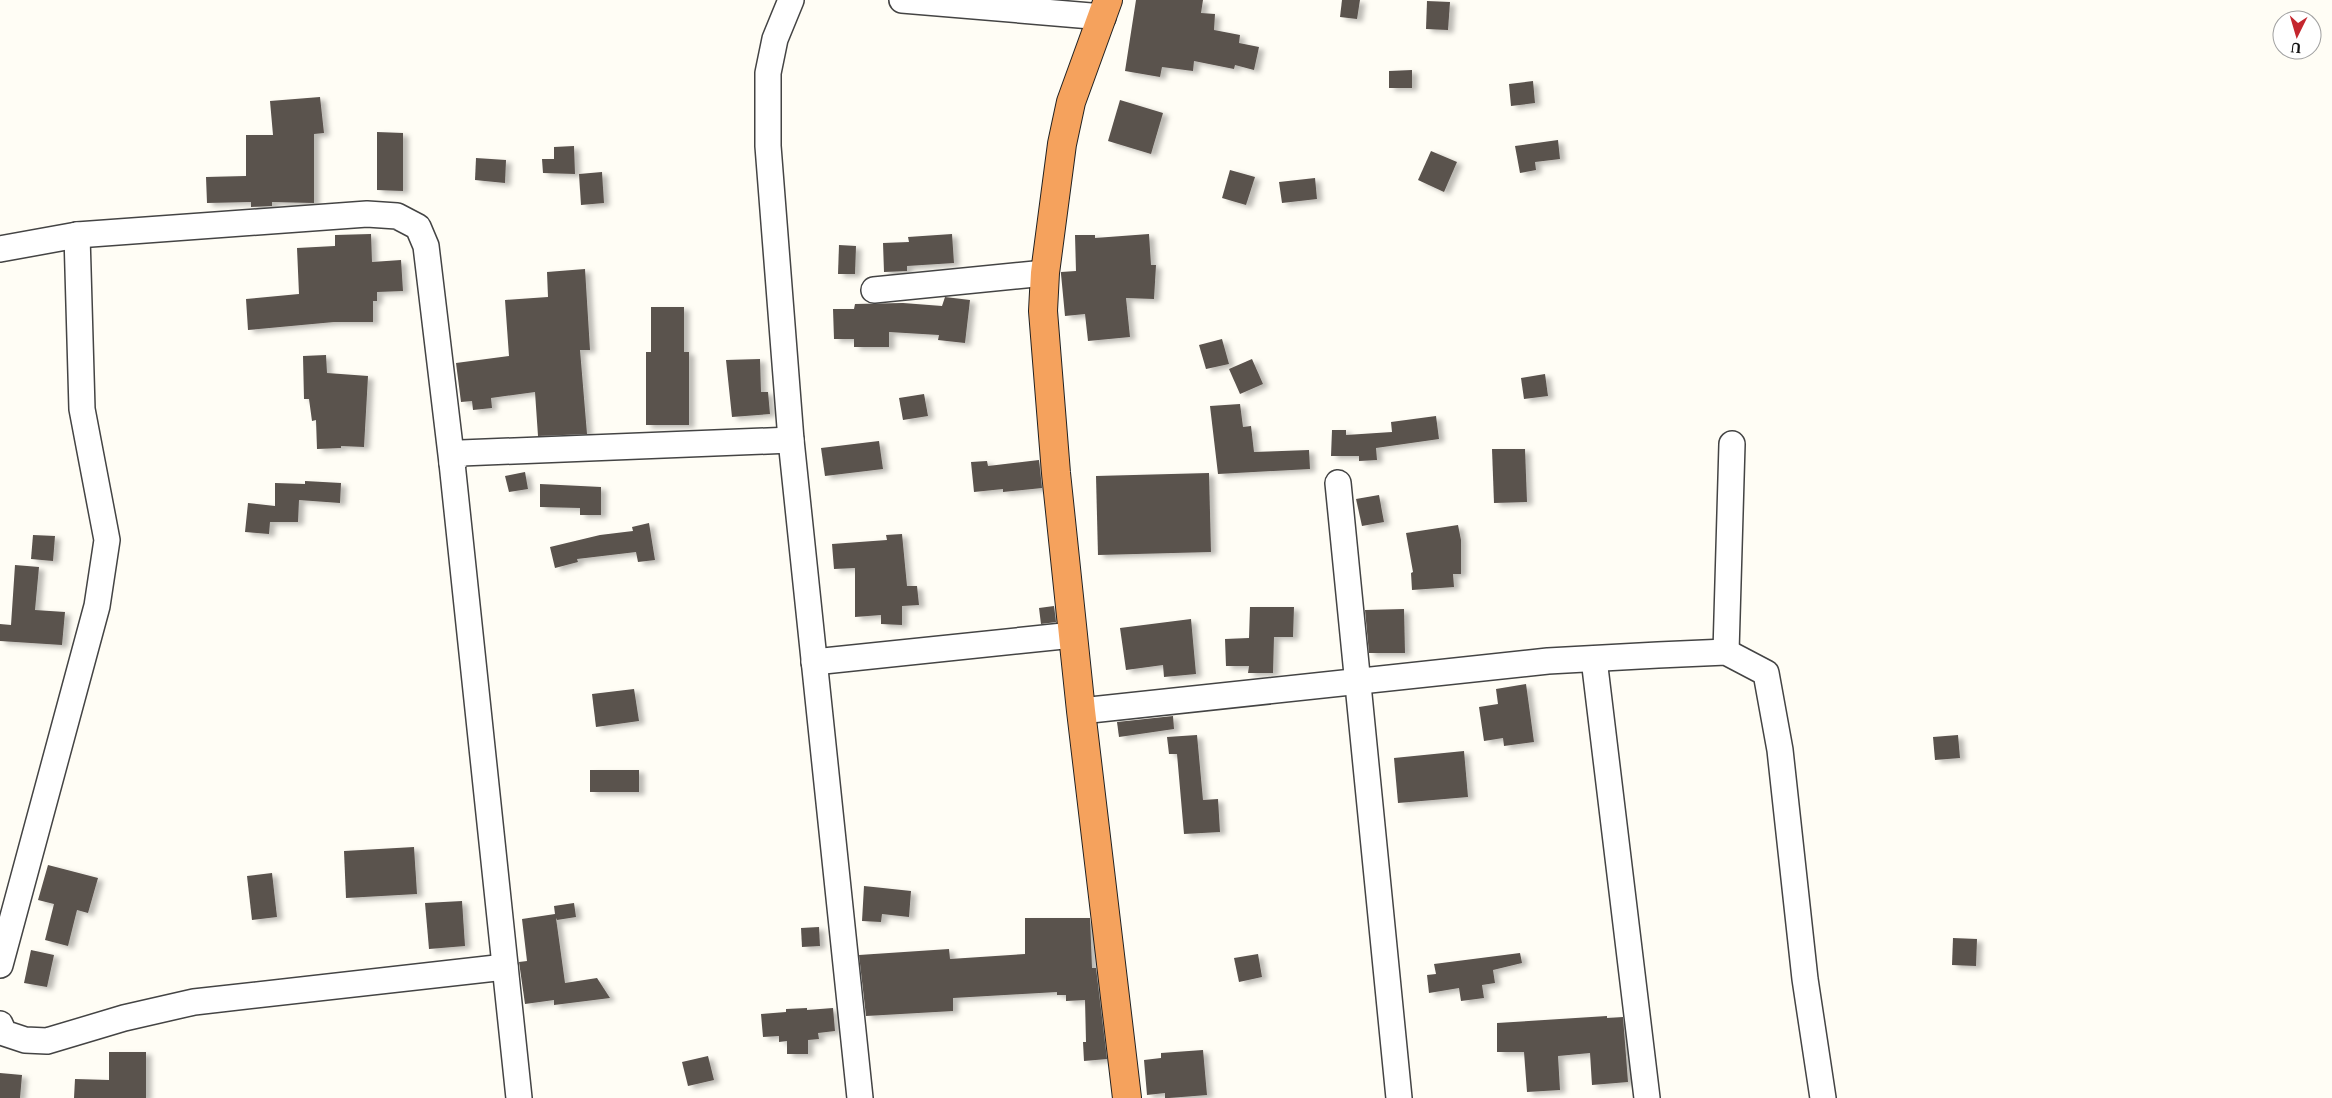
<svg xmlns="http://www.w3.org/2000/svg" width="2332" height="1098" font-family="'IBM Plex Serif',serif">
  <defs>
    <filter id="shadow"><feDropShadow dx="5.5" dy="3" stdDeviation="2.5" flood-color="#0004"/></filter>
  </defs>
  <rect width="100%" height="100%" fill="#fffdf5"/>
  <!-- building -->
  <g fill="#5a524d" filter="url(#shadow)">
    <polygon points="1136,0 1203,0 1201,13 1215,14 1214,30 1240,35 1239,43 1259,47 1254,70 1235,65 1234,69 1194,61 1193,71 1162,67 1160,77 1125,71"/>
    <polygon points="1342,0 1360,0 1357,19 1340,17"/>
    <polygon points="1427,1 1450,2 1448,30 1426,29"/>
    <polygon points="1412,70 1412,88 1389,88 1389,71"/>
    <polygon points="1533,81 1535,103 1511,106 1509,84"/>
    <polygon points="320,97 324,133 314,134 314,203 272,202 272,206 251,207 251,202 207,203 206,177 246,176 246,135 273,135 270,101"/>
    <polygon points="1120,100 1163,113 1151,154 1108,141"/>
    <polygon points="377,132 403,133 403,191 377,190"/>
    <polygon points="1558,140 1560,159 1535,162 1536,170 1520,173 1515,146"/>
    <polygon points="574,146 575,174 543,173 542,159 554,159 554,147"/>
    <polygon points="1431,151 1457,162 1444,192 1418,180"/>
    <polygon points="476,158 506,160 505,183 475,180"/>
    <polygon points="1230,170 1255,177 1246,205 1222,198"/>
    <polygon points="602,172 604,203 581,205 579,174"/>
    <polygon points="1315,178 1317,199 1282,203 1279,182"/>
    <polygon points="371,234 372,262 401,260 403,291 377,292 377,301 373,301 373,322 334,322 248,330 246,299 299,294 297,248 335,246 335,235"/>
    <polygon points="952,234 954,263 907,266 907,271 884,272 883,243 909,242 908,237"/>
    <polygon points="1149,234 1151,265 1156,265 1154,299 1126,298 1130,337 1088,341 1085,314 1065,316 1061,274 1061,272 1076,271 1075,235 1095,235 1095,238"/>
    <polygon points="839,245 856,246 855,274 838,274"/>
    <polygon points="585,269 590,350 580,350 587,434 538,436 535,392 491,398 492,408 473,410 472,401 461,402 456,363 509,356 505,300 548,297 547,272"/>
    <polygon points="945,297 970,300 965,343 938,340 939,335 889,332 889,347 854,347 854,339 834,339 833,309 854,309 855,304 903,303 942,306"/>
    <polygon points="651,307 684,307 684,352 689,352 689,425 646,425 646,352 651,352"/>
    <polygon points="1222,339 1229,364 1206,369 1199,345"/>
    <polygon points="326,355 327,373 368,376 364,447 341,446 341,448 317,449 316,420 312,421 309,399 304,399 303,356"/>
    <polygon points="760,359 761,392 768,392 770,414 732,417 726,360"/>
    <polygon points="1252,359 1263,384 1240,394 1229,369"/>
    <polygon points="1545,374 1548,396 1524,399 1521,378"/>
    <polygon points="924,394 928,416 903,420 899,398"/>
    <polygon points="1240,404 1243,427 1251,426 1254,452 1309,450 1310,469 1218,474 1210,406"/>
    <polygon points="1436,416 1439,439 1376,448 1377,460 1359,461 1359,456 1331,456 1332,430 1346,430 1346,435 1392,432 1391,422"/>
    <polygon points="879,441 883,469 825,476 821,448"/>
    <polygon points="1492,449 1525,449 1527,502 1494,503"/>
    <polygon points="1039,460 1042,488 1003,492 1003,489 974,492 971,462 987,461 988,466"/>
    <polygon points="525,472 528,489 509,492 505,476"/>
    <polygon points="1209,473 1211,552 1098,555 1096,476"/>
    <polygon points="305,481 341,483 340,503 299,500 298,522 270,522 269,534 245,532 248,503 275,506 275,483 305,484"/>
    <polygon points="540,484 601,487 601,515 580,515 580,508 540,507"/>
    <polygon points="1379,495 1384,522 1362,526 1356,499"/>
    <polygon points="649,523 655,560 638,562 636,552 577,559 578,562 555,568 550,547 600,535 633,531 632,527"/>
    <polygon points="1458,525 1461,540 1461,574 1453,574 1454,587 1412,590 1411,573 1413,572 1406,533"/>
    <polygon points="902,534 907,586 917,586 919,605 902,606 902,625 881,624 881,615 855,617 855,568 834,569 832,544 887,540 886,535"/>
    <polygon points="33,535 55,536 53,561 31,559"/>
    <polygon points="15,565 39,567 35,610 65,612 62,645 0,641 0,624 11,625"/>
    <polygon points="1054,606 1056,622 1041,624 1039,608"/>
    <polygon points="1250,607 1294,607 1293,637 1274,637 1273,673 1248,673 1249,666 1226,666 1225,639 1249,638"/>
    <polygon points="1404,609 1405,653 1369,653 1365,610"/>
    <polygon points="1191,619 1196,674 1164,677 1163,665 1126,670 1120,628"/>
    <polygon points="1526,684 1534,742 1504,746 1503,738 1484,741 1479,707 1498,704 1496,689"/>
    <polygon points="634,689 639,721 596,727 592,694"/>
    <polygon points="1173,716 1174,729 1119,737 1117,722"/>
    <polygon points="1197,735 1203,800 1218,799 1220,832 1184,834 1177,754 1169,754 1167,737"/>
    <polygon points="1958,735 1960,758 1935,760 1933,737"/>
    <polygon points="1464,751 1468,797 1398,803 1394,758"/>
    <rect x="590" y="770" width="49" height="22"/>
    <polygon points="414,847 417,894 346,898 344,851"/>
    <polygon points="48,865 98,878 88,913 77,910 68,946 45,940 54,904 38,900"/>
    <polygon points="272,873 277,917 252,920 247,876"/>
    <polygon points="864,886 911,891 909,917 882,914 881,922 862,921"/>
    <polygon points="462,901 465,946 429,949 425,903"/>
    <polygon points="574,903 576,917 557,920 556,918 565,983 597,978 610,998 554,1005 554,1000 525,1004 519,962 527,961 522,919 555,914 554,906"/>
    <polygon points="1025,918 1090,918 1092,968 1096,968 1107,1059 1084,1061 1083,1042 1086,1042 1085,1000 1066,1001 1066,995 1057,995 1057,992 953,998 953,1011 866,1016 859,955 949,949 950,959 1025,954"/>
    <polygon points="819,927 820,946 802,947 801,928"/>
    <polygon points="1953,938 1977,939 1976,966 1952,965"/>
    <polygon points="31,950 54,955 47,987 24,983"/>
    <polygon points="1520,953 1522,963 1493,970 1495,983 1482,985 1484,998 1461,1001 1459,988 1429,993 1427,975 1436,974 1434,964"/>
    <polygon points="1258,954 1262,977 1239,982 1234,958"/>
    <polygon points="807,1008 807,1010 833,1008 835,1031 818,1033 819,1039 808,1040 808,1054 787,1054 787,1041 779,1042 779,1036 763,1037 761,1014 786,1012 786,1009"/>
    <polygon points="1607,1016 1607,1018 1623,1017 1628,1082 1592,1085 1590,1053 1558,1056 1560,1090 1527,1092 1524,1052 1497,1052 1497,1023"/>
    <polygon points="1203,1050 1207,1095 1169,1098 1165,1098 1165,1093 1147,1095 1144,1060 1161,1058 1161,1053"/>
    <polygon points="109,1052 146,1052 146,1098 74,1098 75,1079 109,1080"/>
    <polygon points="708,1056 714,1080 688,1086 682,1062"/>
    <polygon points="0,1073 22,1075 20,1098 0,1098"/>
  </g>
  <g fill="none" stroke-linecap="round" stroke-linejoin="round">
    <defs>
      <g id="minor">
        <polyline points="791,0 775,39 768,73 768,146 791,440 860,1098"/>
        <polyline points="902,0 1103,17"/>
        <polyline points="0,249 77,235 367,214 397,216 418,227 426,246 452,463"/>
        <polyline points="874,290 1045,273"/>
        <polyline points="1338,483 1399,1098"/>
        <polyline points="1726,652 1732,444"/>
        <polyline points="1594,659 1647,1098"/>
        <polyline points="814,662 1073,635"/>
        <polyline points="1081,711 1548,661 1658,655 1726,652 1766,673 1780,750 1805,979 1823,1098"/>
        <polyline points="0,965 97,606 107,540 82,409 77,235"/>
        <polyline points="0,1024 4,1033 25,1040 47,1041 124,1018 194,1002 505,967"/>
        <polyline points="519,1098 452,463 461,453 791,440"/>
      </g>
      <polyline id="highway" points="1108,0 1071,102 1062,144 1045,273 1043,311 1056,473 1081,711 1127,1098"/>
    </defs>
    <!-- minor casing -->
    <use href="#minor" stroke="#444" stroke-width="28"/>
    <!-- highway casing -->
    <use href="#highway" stroke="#222" stroke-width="30"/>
    <!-- minor -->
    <use href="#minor" stroke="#fff" stroke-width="25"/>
    <!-- highway -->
    <use href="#highway" stroke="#f5a25d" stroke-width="28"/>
  </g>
  <!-- north arrow -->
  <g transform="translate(2297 35) rotate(185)"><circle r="24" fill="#ffffff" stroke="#a0a0a0"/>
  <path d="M0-4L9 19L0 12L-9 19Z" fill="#c4262e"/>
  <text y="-8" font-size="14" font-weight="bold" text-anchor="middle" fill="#111111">U</text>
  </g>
</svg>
